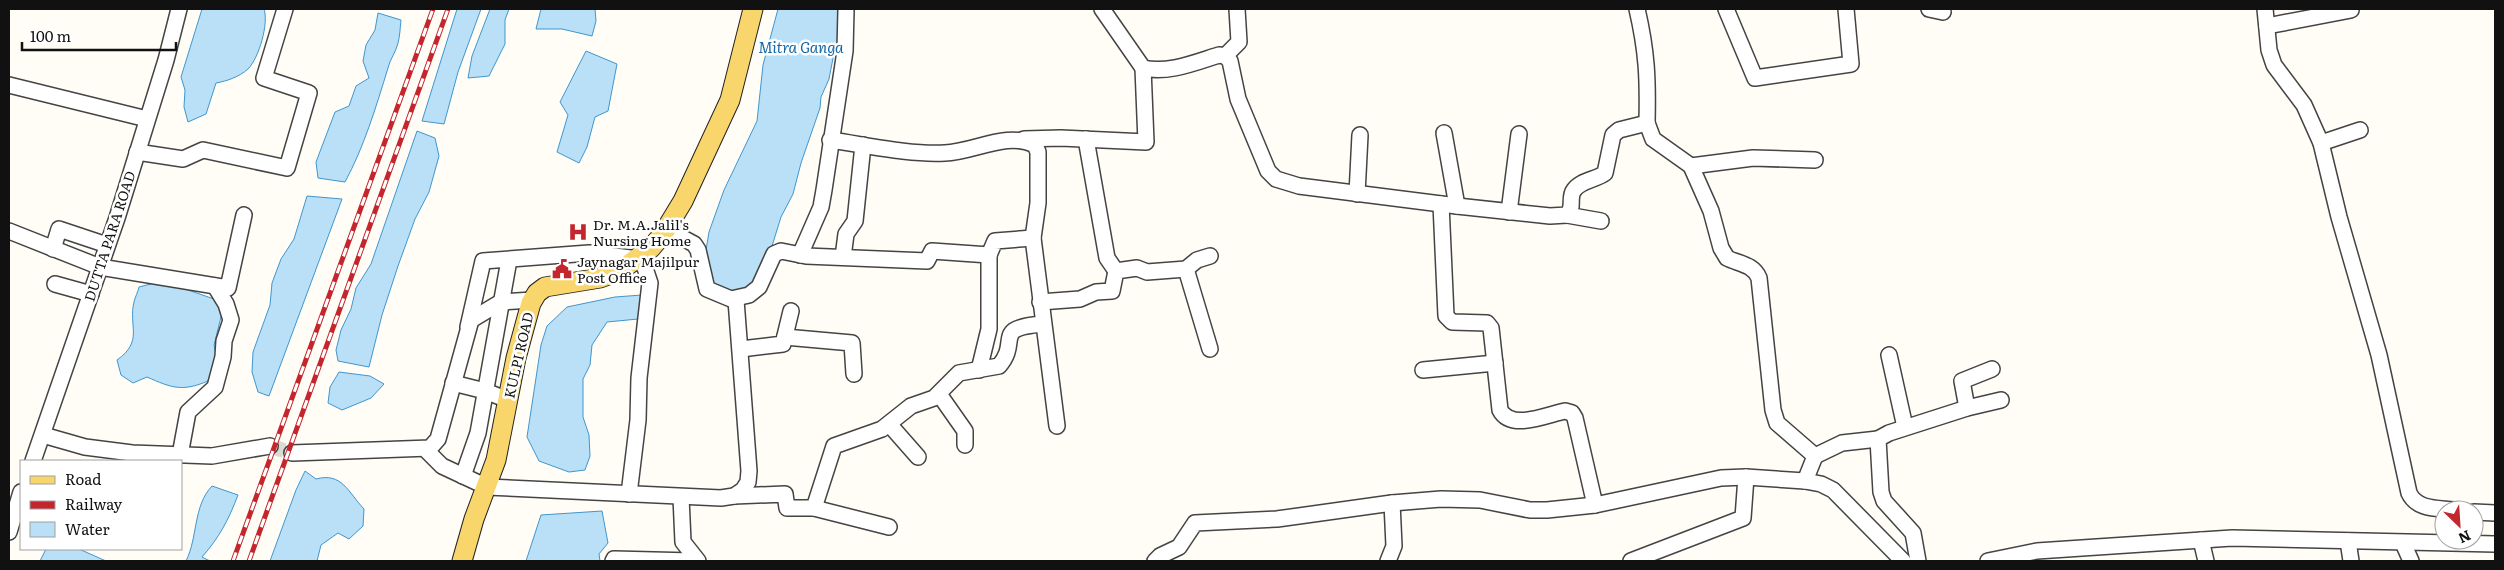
<svg xmlns="http://www.w3.org/2000/svg" width="2504" height="570" font-family="Literata,serif">
  <rect width="100%" height="100%" fill="#fffdf5"/>
  <!-- water -->
  <g fill="#b9e0f7" stroke="#3f96cf">
    <path d="M202,9H264C269,23 259,58 248,69C239,77 227,81 216,83L206,114L188,122L184,107L185,90L181,77Z"/>
    <polygon points="457,9 481,9 458,72 444,124 422,121"/>
    <polygon points="490,9 509,9 505,20 505,44 489,76 468,78 472,56"/>
    <polygon points="541,9 595,9 596,21 592,36 562,29 536,29"/>
    <polygon points="778,9 841,9 844,29 835,48 829,79 821,97 820,108 801,163 793,194 781,217 764,272 747,291 731,295 712,286 704,262 709,232 724,190 757,121 763,65"/>
    <path d="M378,13L401,20C400,28 400,36 398,43C396,52 390,59 388,68C376,107 364,147 345,182L318,178L316,162L335,112L349,106L356,86L369,78L363,61L366,45L375,30Z"/>
    <polygon points="586,51 617,64 608,111 595,117 587,147 579,163 557,152 568,115 560,102"/>
    <polygon points="417,131 435,138 439,156 429,192 415,219 398,266 382,315 369,367 338,361 336,350 341,330 351,309 356,288 371,264"/>
    <polygon points="307,196 342,199 269,396 258,392 252,372 253,352 270,305 272,283 281,259 294,239"/>
    <path d="M162,281L214,299L222,313L214,345L217,359L208,381C182,392 172,388 147,377L133,383L121,375L117,360C144,341 128,326 134,302C135,297 138,292 139,287Z"/>
    <polygon points="642,295 638,319 607,322 592,345 590,365 583,379 583,417 589,435 590,456 585,470 569,472 539,461 527,437 541,345 547,326 567,307 615,297"/>
    <polygon points="339,372 370,376 384,384 371,398 342,410 328,403 330,387"/>
    <path d="M305,471L316,479C342,472 348,492 364,509L363,526L349,539L338,533L321,545L317,561H270L296,490Z"/>
    <path d="M212,486L238,495C229,519 219,538 202,557L210,561H186C198,537 193,506 212,486Z"/>
    <polygon points="602,511 608,543 599,554 600,561 526,561 541,515"/>
    <polygon points="46,549 79,549 106,561 40,561"/>
  </g>
  <g fill="none" stroke-linecap="round" stroke-linejoin="round">
    <!-- minor-tunnel -->
    <polyline stroke="#dbdad3" stroke-width="15" stroke-dasharray="15 8" stroke-linecap="butt" points="270,446 292,453"/>
    <defs>
      <g id="minor">
        <path d="M1102,9L1143,68C1168,74 1196,62 1219,55L1225,56L1230,61L1238,99L1268,171L1276,179L1299,186L1457,206L1550,216L1567,215C1575,207 1568,198 1574,190C1581,180 1596,180 1605,173L1613,135L1619,130L1647,123L1653,139L1691,166L1711,211L1721,248L1727,258C1739,264 1753,264 1759,278L1773,410L1777,423L1815,456L1805,481"/>
        <path d="M1637,9C1647,52 1648,79 1647,123"/>
        <polyline points="1726,9 1755,78 1851,64 1846,9"/>
        <polyline points="1929,9 1943,12"/>
        <path d="M2265,9L2269,50L2274,65L2304,105L2321,143L2339,217L2379,355L2409,493C2417,510 2437,508 2454,510"/>
        <polyline points="2267,26 2351,10"/>
        <polyline points="1225,56 1239,42 1237,9"/>
        <polyline points="9,85 147,119"/>
        <polyline points="1444,133 1457,206"/>
        <polyline points="1024,139 1061,138 1146,142 1143,68"/>
        <polyline points="1086,139 1107,258 1116,271"/>
        <path d="M830,140C866,145 909,155 945,153C974,152 1007,131 1035,145L1038,152V203L1033,238L1057,426"/>
        <polyline points="2321,143 2360,130"/>
        <polyline points="137,152 183,159 203,150 287,168 309,93 264,78 285,9"/>
        <polyline points="1691,166 1753,158 1815,160"/>
        <polyline points="1357,194 1360,135"/>
        <path d="M1441,204L1446,316L1452,322L1487,323L1491,328L1500,410C1511,431 1546,415 1565,411L1572,413L1575,418L1595,505"/>
        <polyline points="1509,212 1519,134"/>
        <polyline points="1567,215 1601,221"/>
        <polyline points="666,229 694,244 698,250 707,289 731,299 749,295 759,287 774,254 781,251 806,256 927,261 932,251 989,255 995,241 1033,238"/>
        <polyline points="9,231 100,267 228,288 244,215"/>
        <polyline points="53,249 59,229 107,245"/>
        <polyline points="800,255 821,207 824,190 845,51 846,9"/>
        <polyline points="843,257 846,234 855,221 863,145"/>
        <polyline points="1186,269 1210,349"/>
        <polyline points="55,284 91,294"/>
        <polyline points="1040,302 1080,299 1096,292 1112,291 1116,271 1137,268 1147,272 1186,269 1197,260 1210,256"/>
        <polyline points="468,327 483,261 589,253 639,259 645,268 650,283 639,378 638,420 629,494"/>
        <polyline points="785,337 852,343 854,374"/>
        <polyline points="741,349 783,344 791,311"/>
        <polyline points="1889,355 1905,427"/>
        <polyline points="979,370 989,329 989,255"/>
        <polyline points="1423,370 1495,363"/>
        <polyline points="453,383 485,391 508,400"/>
        <polyline points="939,394 965,431 965,445"/>
        <polyline points="1967,408 1962,381 1992,369"/>
        <polyline points="889,424 918,457"/>
        <polyline points="43,435 85,447 132,453 212,456 270,446"/>
        <polyline points="425,449 442,466 487,487 721,498 734,496 743,490 748,482 749,471 736,300"/>
        <polyline points="292,453 430,448 438,439 471,320 501,302 533,300"/>
        <polyline points="180,455 188,412 215,387 223,357 224,341 231,320 226,304 215,286"/>
        <polyline points="1815,456 1842,443 1878,439"/>
        <polyline points="33,461 117,218 166,60 179,9"/>
        <polyline points="463,476 478,433 509,260"/>
        <path d="M734,496L785,494L787,508H814L834,446L882,429L911,406L934,398L959,373L999,366C1021,341 991,328 1043,324"/>
        <polyline points="681,497 683,542 698,561"/>
        <polyline points="814,508 889,527"/>
        <polyline points="2474,512 2495,513"/>
        <polyline points="9,532 21,492"/>
        <polyline points="2201,540 2206,561"/>
        <polyline points="2348,541 2351,561"/>
        <polyline points="2403,543 2411,561"/>
        <polyline points="613,561 614,559 693,561"/>
        <polyline points="1155,561 1160,556 1179,547 1195,523 1277,519 1392,503 1441,499 1480,500 1530,510 1547,510 1595,505 1721,478 1746,477 1805,481 1821,484 1833,490 1903,561"/>
        <polyline points="1388,561 1394,546 1392,503"/>
        <polyline points="1631,561 1743,518 1746,477"/>
        <polyline points="1918,561 1913,533 1884,501 1881,492 1878,439 1889,433 1967,408 2001,400"/>
        <polyline points="1988,561 2037,551 2232,538 2495,544"/>
      </g>
      <polyline id="major" points="462,561 474,519 496,460 516,358 531,303 537,293 545,287 600,278 621,270 651,248 663,234 683,201 730,100 753,9"/>
    </defs>
    <!-- minor casing -->
    <use href="#minor" stroke="#444" stroke-width="18"/>
    <!-- major casing -->
    <use href="#major" stroke="#222" stroke-width="21"/>
    <!-- minor -->
    <use href="#minor" stroke="#fff" stroke-width="15"/>
    <!-- major -->
    <use href="#major" stroke="#f9d66b" stroke-width="19"/>
    <defs>
      <g id="rail">
        <polyline points="233,561 433,9"/>
        <polyline points="249,561 448,9"/>
      </g>
    </defs>
    <!-- rail casing -->
    <use href="#rail" stroke="#c4262e" stroke-width="5"/>
    <!-- rail -->
    <use href="#rail" stroke="#fff" stroke-width="3" stroke-dasharray="9" stroke-linecap="butt"/>
  </g>
  <!-- icons -->
  <defs>
    <symbol id="hospital-bare" viewBox="-9 -9 18 18"><path d="M-5-5h3v3.5h4V-5h3V5h-3V1.5h-4V5h-3Z" fill="#c4262e" stroke="#fff" stroke-width="2.5" paint-order="stroke"/></symbol>
    <symbol id="civic-bare" viewBox="-9 -9 18 18"><path d="M-.6-6.5H3V-4.5H.6V-3L4-1V1h2V6H-6V1h2V-1L-.6-3ZM-1.2 2.5V6h2.4V2.5Z" fill="#c4262e" stroke="#fff" stroke-width="2.5" paint-order="stroke"/></symbol>
  </defs>
  <g fill-rule="evenodd">
    <use href="#hospital-bare" x="564" y="218" width="28" height="28"/>
    <use href="#civic-bare" x="548" y="255" width="28" height="28"/>
  </g>
  <g text-anchor="middle" dominant-baseline="central" stroke-width="5" stroke-linejoin="round" paint-order="stroke">
    <!-- poi labels -->
    <g font-size="14" fill="#111" stroke="#fff" text-anchor="start">
      <text x="593" y="224">Dr. M.A.Jalil's<tspan x="593" dy="16">Nursing Home</tspan></text>
      <text x="577" y="261">Jaynagar Majilpur<tspan x="577" dy="16">Post Office</tspan></text>
    </g>
    <!-- street labels -->
    <g font-size="14" fill="#111" stroke="#fff">
      <text transform="translate(109 236) rotate(-72)">DUTTA PARA ROAD</text>
      <text transform="translate(518 355) rotate(-77)">KULPI ROAD</text>
    </g>
    <!-- water labels -->
    <g font-size="15" font-style="italic" fill="#1768a6" stroke="#fff">
      <text x="801" y="46">Mitra Ganga</text>
    </g>
  </g>
  <!-- border -->
  <rect width="2504" height="570" fill="none" stroke="#111111" stroke-width="20"/>
  <!-- legend -->
  <rect x="20" y="460" width="162" height="90" fill="#ffffff" stroke="#a0a0a0"/>
  <rect x="30" y="476" width="25" height="8" fill="#f9d66b" stroke="#a0a0a0"/>
  <text x="65" y="485" font-size="15" fill="#111111">Road</text>
  <rect x="30" y="501" width="25" height="8" fill="#c4262e" stroke="#a0a0a0"/>
  <text x="65" y="510" font-size="15" fill="#111111">Railway</text>
  <rect x="30" y="522" width="25" height="15" fill="#b9e0f7" stroke="#a0a0a0"/>
  <text x="65" y="535" font-size="15" fill="#111111">Water</text>
  <!-- north arrow -->
  <g transform="translate(2459 525) rotate(155)"><circle r="24" fill="#ffffff" stroke="#a0a0a0"/>
  <path d="M0-4L9 19L0 12L-9 19Z" fill="#c4262e"/>
  <text y="-8" font-size="14" font-weight="bold" text-anchor="middle" fill="#111111">N</text>
  </g>
  <!-- scale -->
  <path d="M22 42v8h154v-8" fill="none" stroke="#111111" stroke-width="2.5"/>
  <text x="30" y="42" font-size="15" fill="#111111" stroke="#ffffff" stroke-width="4" paint-order="stroke">100 m</text>
</svg>
